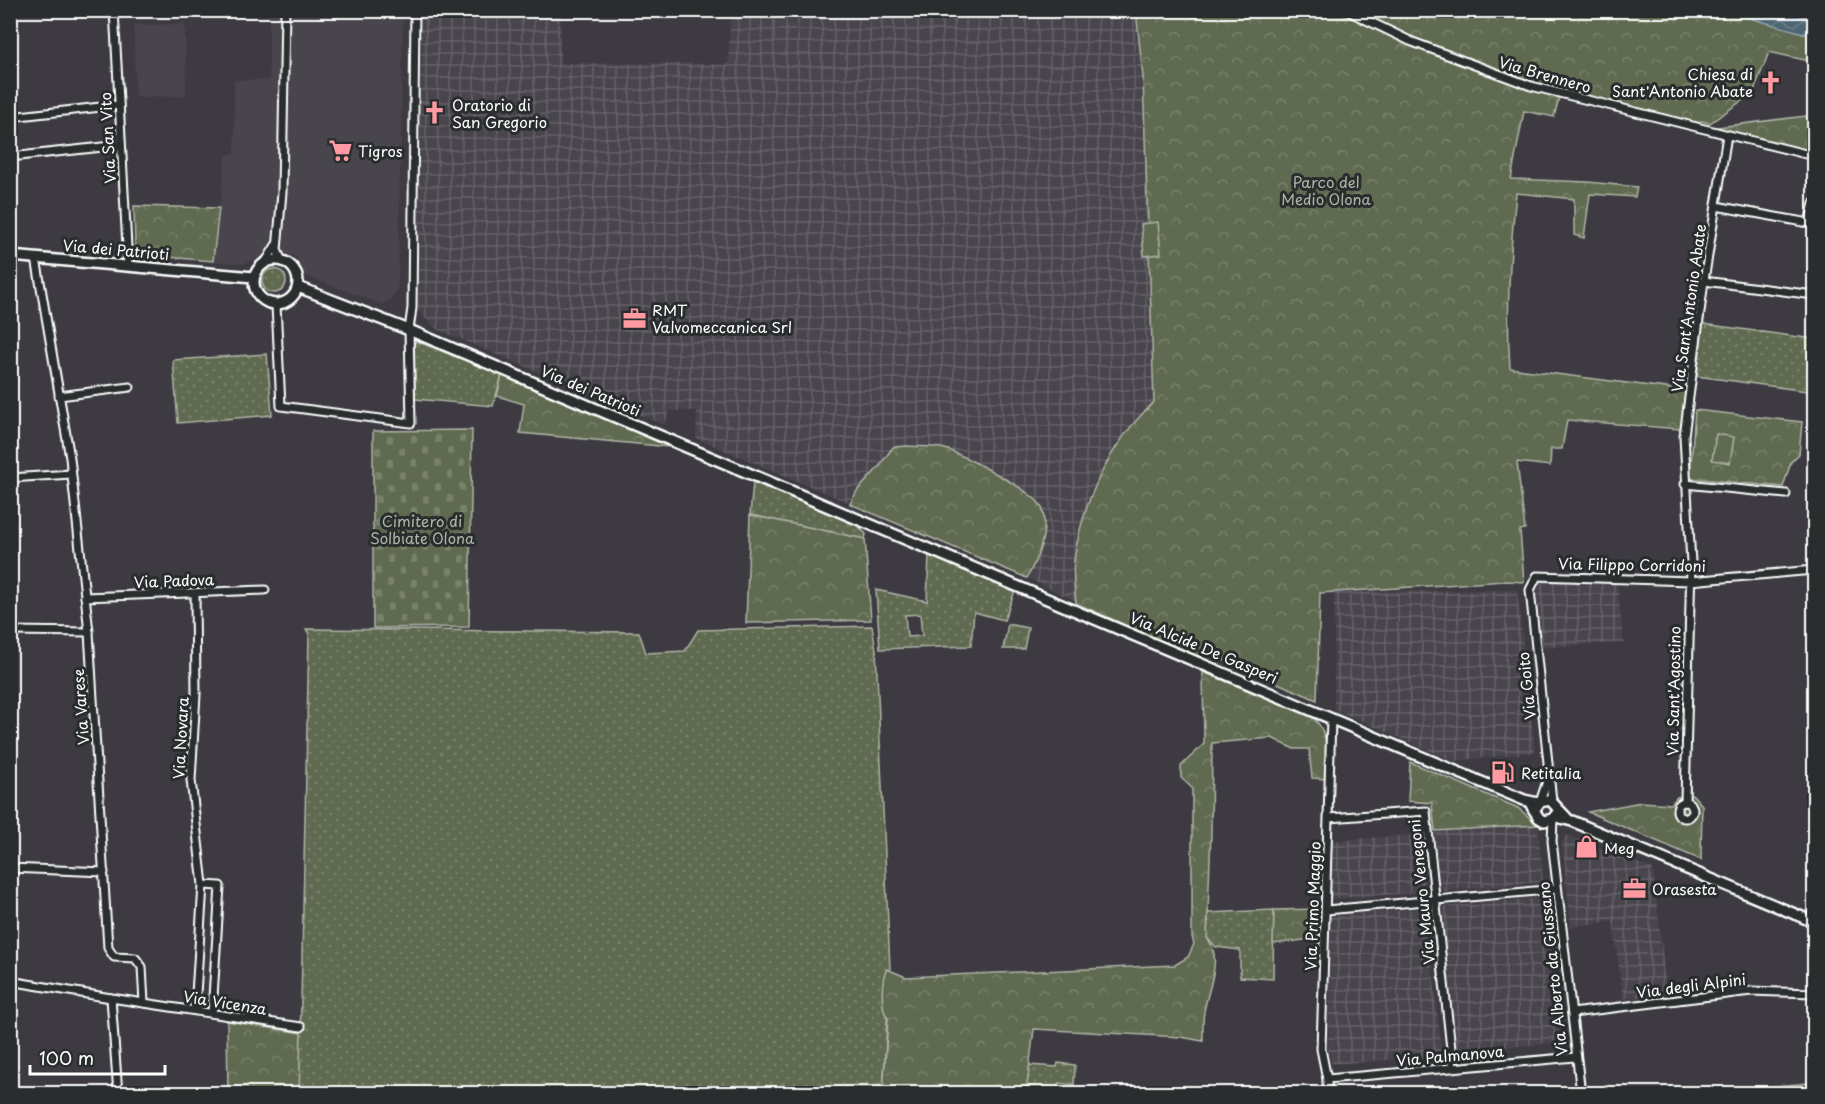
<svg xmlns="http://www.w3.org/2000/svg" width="1825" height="1104" font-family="'Playpen Sans',sans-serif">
  <defs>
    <pattern id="industrial-grid" width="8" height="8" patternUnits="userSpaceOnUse" patternTransform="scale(1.5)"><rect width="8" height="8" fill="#4a454e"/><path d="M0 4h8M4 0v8" fill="none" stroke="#656169"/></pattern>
    <pattern id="grass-dots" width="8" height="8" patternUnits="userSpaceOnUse" patternTransform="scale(1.5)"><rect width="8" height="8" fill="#616b51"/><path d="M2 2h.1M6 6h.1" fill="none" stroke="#79816b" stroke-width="1.8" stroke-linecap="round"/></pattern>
    <pattern id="forest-crowns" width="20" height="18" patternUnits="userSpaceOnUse" patternTransform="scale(1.5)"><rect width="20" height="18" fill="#616b51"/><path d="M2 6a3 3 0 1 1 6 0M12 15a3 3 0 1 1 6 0" fill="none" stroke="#79816b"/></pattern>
    <pattern id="cemetery-stones" width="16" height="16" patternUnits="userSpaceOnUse" patternTransform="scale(1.5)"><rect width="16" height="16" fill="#616b51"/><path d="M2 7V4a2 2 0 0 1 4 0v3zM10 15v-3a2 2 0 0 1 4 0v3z" fill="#79816b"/></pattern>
    <pattern id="water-waves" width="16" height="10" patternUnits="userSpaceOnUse" patternTransform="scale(1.5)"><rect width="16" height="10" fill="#4e6673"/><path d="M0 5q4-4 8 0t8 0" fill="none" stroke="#697d88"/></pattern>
  </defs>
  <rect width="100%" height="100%" fill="#3d3b41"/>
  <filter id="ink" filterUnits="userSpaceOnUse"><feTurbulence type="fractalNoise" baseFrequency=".0167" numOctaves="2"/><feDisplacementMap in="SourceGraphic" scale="12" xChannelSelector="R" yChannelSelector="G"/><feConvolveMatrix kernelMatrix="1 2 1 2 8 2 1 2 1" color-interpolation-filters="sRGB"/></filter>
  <g filter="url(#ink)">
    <!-- built -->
    <g fill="#4a454e">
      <polygon points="269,11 403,11 398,287 391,299 382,304 306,276 297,257 279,251 243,264 213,261 226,155 235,154 234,80 269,80"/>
      <polygon points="185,24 186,96 135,97 134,25"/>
    </g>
    <!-- industrial -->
    <g fill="url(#industrial-grid)">
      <polygon points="1218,10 1155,69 1202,660 1027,578 696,438 697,411 670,411 664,425 436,329 418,311 421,11 561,11 560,63 728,64 731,11"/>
      <polygon points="1543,579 1617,583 1624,643 1542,647 1536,591"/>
      <polygon points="1517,590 1535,752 1453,761 1334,709 1334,592"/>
      <polygon points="1538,825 1543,882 1443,891 1439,889 1435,831"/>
      <polygon points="1420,834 1425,892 1331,899 1333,841"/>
      <polygon points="1567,835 1653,869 1667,994 1623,999 1613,921 1571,927 1562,841"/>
      <polygon points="1547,897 1561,1042 1456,1052 1442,907"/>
      <polygon points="1426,908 1442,1056 1332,1064 1328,1050 1331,916"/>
    </g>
    <!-- grass -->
    <g fill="url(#grass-dots)" stroke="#b0b5a8" stroke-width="1.5" fill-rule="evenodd">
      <circle cx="274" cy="281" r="12"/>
      <polygon points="1703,324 1814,339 1814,392 1697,376"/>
      <polygon points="416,341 502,375 493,406 415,399 414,344"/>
      <polygon points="267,354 272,415 178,423 173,360"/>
      <polygon points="753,482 857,525 866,534 865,539 750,515"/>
      <path d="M929,555L1015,591L1004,620L974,612L971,646L880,649L876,590L927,601ZM920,614L922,636L907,637L905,615Z"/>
      <polygon points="1008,624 1028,628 1024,649 1003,649"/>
      <polygon points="872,626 876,650 890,969 883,1093 299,1094 309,634 306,629 639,632 646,653 685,651 698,630"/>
      <polygon points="1274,910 1273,979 1240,977 1240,950 1216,947 1207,938 1208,913"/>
      <polygon points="1058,1063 1075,1065 1074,1085 1059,1083 1058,1092 1026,1089 1029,1065 1057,1067"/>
      <polygon points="1808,1083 1808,1093 1704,1093"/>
    </g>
    <!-- forest -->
    <g fill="url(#forest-crowns)" stroke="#b0b5a8" stroke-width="1.5">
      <path d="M1136,11H1814V62L1769,52L1753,93L1710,123L1702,121L1693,125L1560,94L1554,117L1524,111L1511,179L1588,182L1637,187L1635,197L1590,194L1584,238L1574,235V199L1516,193C1510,252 1506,309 1510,368L1689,391L1680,429L1567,420L1562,449H1551L1550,466L1517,462L1525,529L1520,530L1524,582L1505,581L1320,593L1317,700L1203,651L1202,660L1076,603C1075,590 1072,575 1074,561C1082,502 1110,443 1154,402L1143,77Z"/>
      <polygon points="1814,115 1814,156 1702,129"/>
      <polygon points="134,206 219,208 213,261 143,255 135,245"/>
      <polygon points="502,375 670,447 520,433 524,404 497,396"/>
      <polygon points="1695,410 1802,422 1799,454 1791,462 1783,487 1690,478"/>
      <path d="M908,446C919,447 933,446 945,449C962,455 1037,492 1042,508C1049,531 1038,558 1027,578L850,504L857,491L878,468L893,447Z"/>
      <polygon points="750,515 865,539 871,620 746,623"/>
      <path d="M1203,672L1310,715C1331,731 1326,755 1326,779L1312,778L1309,749H1294L1272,738L1212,743L1211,833L1207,938C1223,957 1209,986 1205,1007C1202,1018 1203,1030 1203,1041L1181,1037L1034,1029L1026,1093H883L888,1018C880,1010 881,978 887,969L906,977L1175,965L1188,957L1194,944L1192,937V788L1181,778V766L1204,744Z"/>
      <polygon points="1410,762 1518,808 1538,825 1435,831 1432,803 1408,801"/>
      <polygon points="1693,795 1702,805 1701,860 1588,812 1641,802 1671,804 1677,797"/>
      <polygon points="1320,909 1319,938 1273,944 1274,910"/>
      <polygon points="227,1021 301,1033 299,1093 228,1093"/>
    </g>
    <!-- cemetery -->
    <polygon fill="url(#cemetery-stones)" stroke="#b0b5a8" stroke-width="1.5" points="472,430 469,627 373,628 373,431"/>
    <!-- pitch -->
    <g fill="#616b51" stroke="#b0b5a8" stroke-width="1.5">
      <polygon points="1158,222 1161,254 1144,256 1141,224"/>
      <polygon points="1716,434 1734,437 1730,463 1712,460"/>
    </g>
    <!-- water -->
    <polygon fill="url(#water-waves)" stroke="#95a3ab" stroke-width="1.5" points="1734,11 1781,11 1814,19 1814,36 1753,19"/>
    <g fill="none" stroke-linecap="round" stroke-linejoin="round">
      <defs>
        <g id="minor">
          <polyline points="114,10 128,265"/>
          <polyline points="1346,10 1410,41 1531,86 1814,156"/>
          <polyline points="10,117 119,105"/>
          <polyline points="10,157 121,145"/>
          <polyline points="1716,206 1809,223 1814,203"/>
          <polyline points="36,258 70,458 89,632 108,948 114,957 135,958 142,967 144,1003 111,998 118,1094"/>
          <polyline points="282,261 277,250 282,192 285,10"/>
          <polyline points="265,263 276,245"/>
          <polyline points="1704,281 1814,295"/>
          <polyline points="276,305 281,406 411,423 409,330 412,308 415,10"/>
          <polyline points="59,396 130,387"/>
          <polyline points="10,478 71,474"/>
          <polyline points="1685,484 1786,494"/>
          <polyline points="195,593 196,694 191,780 203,885 195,1010"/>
          <polyline points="85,597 265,590"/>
          <polyline points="10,631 89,632"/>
          <polyline points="1552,801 1530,590 1537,576 1690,581 1814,570"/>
          <circle cx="1685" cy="810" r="8"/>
          <polyline points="1540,802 1547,781"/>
          <polyline points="1685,802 1691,563 1684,436 1704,281 1727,135"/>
          <polyline points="1329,818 1426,811 1453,1068"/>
          <polyline points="1553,819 1552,841 1581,1094"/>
          <polyline points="10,868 104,872"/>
          <polyline points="203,885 220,886 212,1013"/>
          <polyline points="1326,910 1557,889"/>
          <polyline points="10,981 111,998"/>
          <polyline points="144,1003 301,1027"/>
          <polyline points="1572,1013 1751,991 1814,993"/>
          <polyline points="1327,1079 1575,1057"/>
          <polyline points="1327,1094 1327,1079 1321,1049 1331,719"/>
        </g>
        <g id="tertiary">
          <polyline points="10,256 254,277"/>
          <circle cx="276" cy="282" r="22"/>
          <polyline points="298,287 409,330 1524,800 1538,803"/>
          <polyline points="1532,807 1539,818 1544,821 1553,819 1557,813"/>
          <polyline points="1535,809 1540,802 1550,800 1567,818"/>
          <polyline points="1556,817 1572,821 1814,922"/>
        </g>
      </defs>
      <!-- minor casing -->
      <use href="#minor" stroke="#fff" stroke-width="11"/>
      <!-- tertiary casing -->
      <use href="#tertiary" stroke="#fff" stroke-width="14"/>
      <!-- minor -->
      <use href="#minor" stroke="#2a2d2e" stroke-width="7"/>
      <!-- tertiary -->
      <use href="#tertiary" stroke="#2a2d2e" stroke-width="9"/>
    </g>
  </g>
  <!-- icons -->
  <defs>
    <symbol id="church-bare" viewBox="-9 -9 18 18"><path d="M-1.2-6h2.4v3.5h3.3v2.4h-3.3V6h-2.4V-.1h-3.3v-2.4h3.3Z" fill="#ff9aa2" stroke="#2a2d2e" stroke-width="2.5" paint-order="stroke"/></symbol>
    <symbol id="supermarket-bare" viewBox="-9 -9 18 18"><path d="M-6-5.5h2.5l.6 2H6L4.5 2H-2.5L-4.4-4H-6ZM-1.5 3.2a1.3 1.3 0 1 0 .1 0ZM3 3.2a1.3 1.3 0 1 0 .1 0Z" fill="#ff9aa2" stroke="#2a2d2e" stroke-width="2.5" paint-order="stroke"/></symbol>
    <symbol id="office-bare" viewBox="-9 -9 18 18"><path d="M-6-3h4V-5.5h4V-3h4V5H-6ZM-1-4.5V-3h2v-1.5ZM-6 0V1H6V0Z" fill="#ff9aa2" stroke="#2a2d2e" stroke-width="2.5" paint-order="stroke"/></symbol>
    <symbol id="fuel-bare" viewBox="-9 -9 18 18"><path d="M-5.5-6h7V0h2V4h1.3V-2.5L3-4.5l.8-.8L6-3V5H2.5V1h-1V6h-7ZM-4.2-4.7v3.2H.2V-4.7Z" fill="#ff9aa2" stroke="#2a2d2e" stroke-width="2.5" paint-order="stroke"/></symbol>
    <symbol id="shop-bare" viewBox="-9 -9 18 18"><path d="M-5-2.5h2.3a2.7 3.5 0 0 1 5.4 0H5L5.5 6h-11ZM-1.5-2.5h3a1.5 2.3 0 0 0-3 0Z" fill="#ff9aa2" stroke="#2a2d2e" stroke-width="2.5" paint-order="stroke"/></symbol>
  </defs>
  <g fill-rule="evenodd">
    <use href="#church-bare" x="1754" y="66" width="33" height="33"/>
    <use href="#church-bare" x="418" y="96" width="33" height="33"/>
    <use href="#supermarket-bare" x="324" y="134" width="33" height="33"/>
    <use href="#office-bare" x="618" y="302" width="33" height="33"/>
    <use href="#fuel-bare" x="1486" y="756" width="33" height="33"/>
    <use href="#shop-bare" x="1570" y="830" width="33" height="33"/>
    <use href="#office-bare" x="1618" y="872" width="33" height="33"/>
  </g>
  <g text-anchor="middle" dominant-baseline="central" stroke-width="6" stroke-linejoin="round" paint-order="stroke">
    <!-- poi labels -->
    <g font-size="15" fill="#fff" stroke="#2a2d2e" text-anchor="start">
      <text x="1753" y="73" text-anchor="end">Chiesa di<tspan x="1753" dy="17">Sant'Antonio Abate</tspan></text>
      <text x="452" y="104">Oratorio di<tspan x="452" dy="17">San Gregorio</tspan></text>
      <text x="358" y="150">Tigros</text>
      <text x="652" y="309">RMT<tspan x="652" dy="17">Valvomeccanica Srl</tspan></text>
      <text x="1521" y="772">Retitalia</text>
      <text x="1604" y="847">Meg</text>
      <text x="1652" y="888">Orasesta</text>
    </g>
    <!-- street labels -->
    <g font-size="15" fill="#fff" stroke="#2a2d2e">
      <text transform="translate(1545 74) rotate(16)">Via Brennero</text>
      <text transform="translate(107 138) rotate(-93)">Via San Vito</text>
      <text transform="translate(116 249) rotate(5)">Via dei Patrioti</text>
      <text transform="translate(1688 308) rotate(-82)">Via Sant'Antonio Abate</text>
      <text transform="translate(591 390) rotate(23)">Via dei Patrioti</text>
      <text transform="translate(1632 564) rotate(1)">Via Filippo Corridoni</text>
      <text transform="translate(174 580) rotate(-2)">Via Padova</text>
      <text transform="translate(1204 647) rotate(23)">Via Alcide De Gasperi</text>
      <text transform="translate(1526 686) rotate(-96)">Via Goito</text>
      <text transform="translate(1673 691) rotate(-89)">Via Sant'Agostino</text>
      <text transform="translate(80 707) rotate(-94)">Via Varese</text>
      <text transform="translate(180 738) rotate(-87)">Via Novara</text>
      <text transform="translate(1421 892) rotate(-96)">Via Mauro Venegoni</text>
      <text transform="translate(1312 906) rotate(-88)">Via Primo Maggio</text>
      <text transform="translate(1552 969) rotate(-96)">Via Alberto da Giussano</text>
      <text transform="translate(1691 985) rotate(-7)">Via degli Alpini</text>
      <text transform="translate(225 1002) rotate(9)">Via Vicenza</text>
      <text transform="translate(1450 1055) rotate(-5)">Via Palmanova</text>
    </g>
    <!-- park labels -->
    <g font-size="15" fill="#b0b5a8" stroke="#2a2d2e">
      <text x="1326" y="181">Parco del<tspan x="1326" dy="17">Medio Olona</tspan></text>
      <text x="422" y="520">Cimitero di<tspan x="422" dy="17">Solbiate Olona</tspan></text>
    </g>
  </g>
  <!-- margin -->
  <rect width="1825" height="1104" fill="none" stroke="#2a2d2e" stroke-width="36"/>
  <rect x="18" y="18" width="1789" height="1068" fill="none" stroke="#fff" stroke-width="2" filter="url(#ink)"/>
  <!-- scale -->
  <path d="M30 1065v9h135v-9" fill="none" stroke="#ffffff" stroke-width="3"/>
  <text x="39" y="1065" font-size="18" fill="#ffffff" stroke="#2a2d2e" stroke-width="4.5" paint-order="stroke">100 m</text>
</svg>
